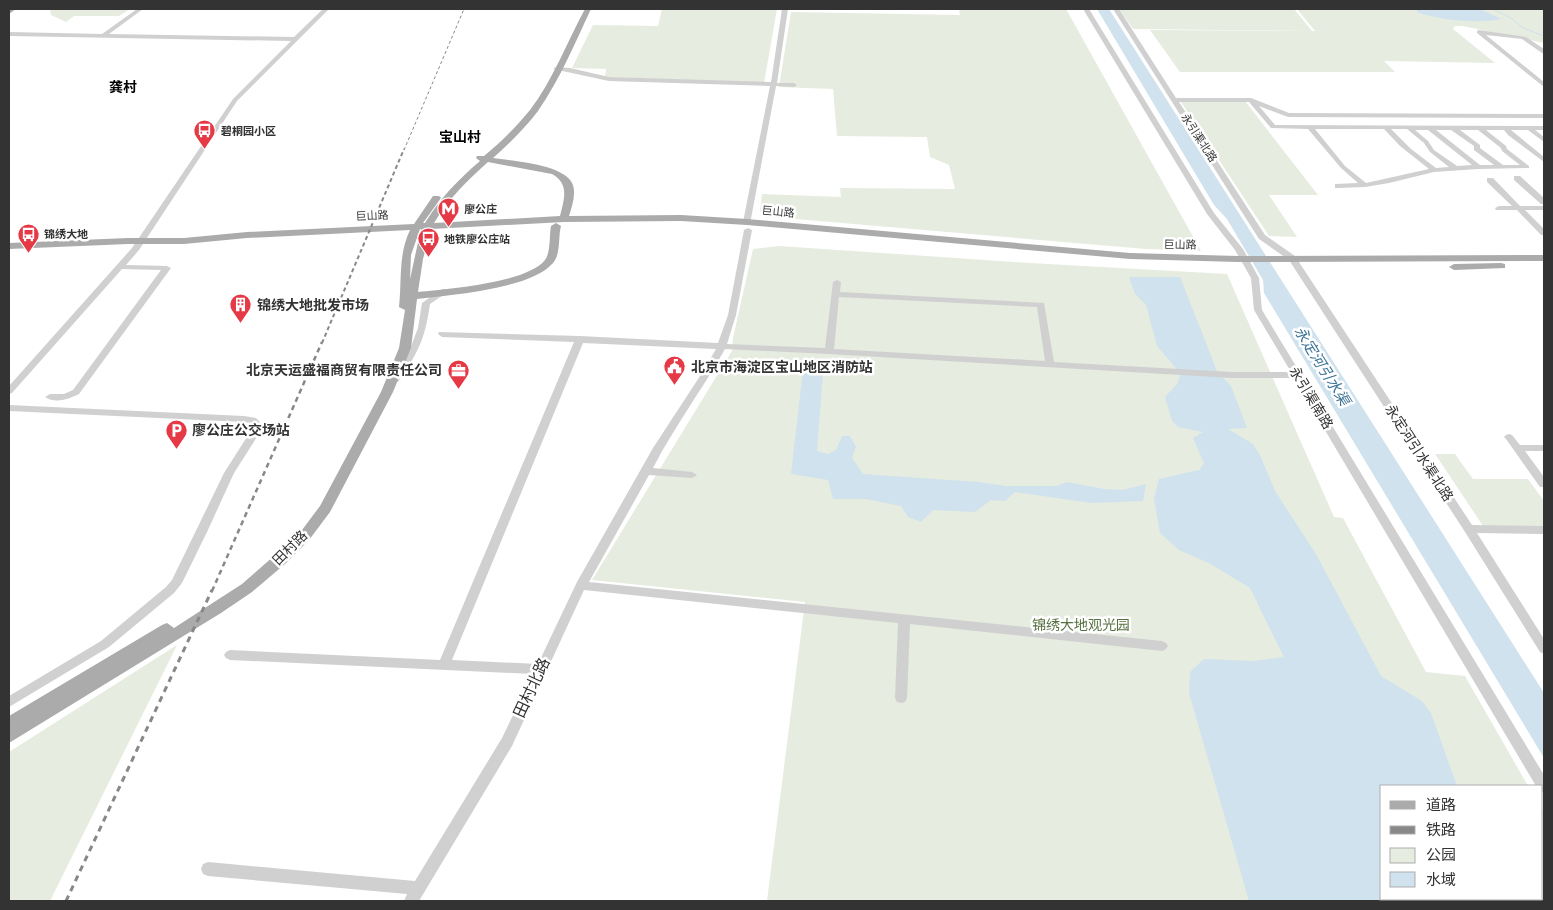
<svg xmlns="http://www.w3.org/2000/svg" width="1553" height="910" font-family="Signika,'Noto Sans SC',sans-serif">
  <rect width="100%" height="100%" fill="#fff"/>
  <!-- green -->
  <g fill="#e6ecdf">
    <polygon points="50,9 130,9 119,16 74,16 66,22 51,15"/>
    <polygon points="662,9 777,9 764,83 605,77 606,69 572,68 593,25 658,26"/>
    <polygon points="959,9 1066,9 1201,251 1146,249 772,217 760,212 762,194 841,197 840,188 955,189 949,165 930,157 927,137 837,136 833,89 779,87 791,12 960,15"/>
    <polygon points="1119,9 1294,9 1312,31 1133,29"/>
    <polygon points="1297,9 1544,9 1544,43 1463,26 1455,26 1453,29 1495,63 1384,61 1395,72 1180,72 1150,30 1315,31"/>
    <polygon points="1245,101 1318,195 1269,195 1297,237 1269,236 1181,102"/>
    <polygon points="779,246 1030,263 1227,274 1334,517 1343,518 1426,672 1465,676 1528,786 1382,786 1382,899 1542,899 1542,809 1544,814 1543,859 1544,901 767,901 805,602 592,580 732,351 733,338 753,249"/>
    <polygon points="1435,454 1455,454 1473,479 1528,479 1544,501 1544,526 1483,526"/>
    <polygon points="177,645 50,901 9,901 9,752"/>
  </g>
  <!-- water -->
  <g fill="#cfe2ee">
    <polygon points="1097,9 1109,9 1544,693 1544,758 1264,293 1263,280 1227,219 1214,205"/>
    <path d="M1417,9H1480L1501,19C1480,24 1437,20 1417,12Z"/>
    <polygon points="1129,277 1180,277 1217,371 1231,386 1247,428 1228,429 1253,444 1261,457 1275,491 1316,554 1381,676 1422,701 1431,713 1457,786 1382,786 1382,899 1501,899 1502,901 1249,901 1189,693 1190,672 1204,659 1253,661 1284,657 1250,588 1209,563 1179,550 1160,533 1154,498 1159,479 1199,470 1204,463 1193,438 1203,432 1178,427 1172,421 1165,397 1177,384 1180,376 1175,367 1157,346 1146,305 1135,294"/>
    <polygon points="813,359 824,361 817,451 828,454 836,450 842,436 850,436 856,447 852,458 863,474 978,482 1006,486 1056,486 1067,482 1104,489 1123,490 1146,484 1143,501 1092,503 1015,492 1005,501 991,500 975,512 933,510 921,522 908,517 901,506 866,499 833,499 828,480 791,474 804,361"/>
  </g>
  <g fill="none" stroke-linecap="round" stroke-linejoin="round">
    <!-- stream -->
    <polyline stroke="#cfe2ee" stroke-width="1" points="1493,9 1511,18 1523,28 1544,36"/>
    <!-- minor -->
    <g fill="#d0d0d0" fill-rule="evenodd">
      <path d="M137,9H143L109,34L294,37L323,9H329L237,101L139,250L126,265L167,266L171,268L79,394C69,399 55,404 45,397L50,394H64L73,390L161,270L122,269L12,393L9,394V386L132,248L233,99L291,41L9,36V32L102,34Z"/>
      <polygon points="782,9 788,9 777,83 794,83 797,85 794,87 776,86 750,224 747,224 743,222 770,86 609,81 553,69 556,67 570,68 609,77 771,82"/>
      <path d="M1083,9H1089L1214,213L1243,249L1259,278L1262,310L1544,775V793L1542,792V786H1536L1294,378H1232L829,354L725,349C702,390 674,427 653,468L692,472L697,475L692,478L649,475L589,582L1162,641L1166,643L1168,646L1166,649L1162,651L910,624L907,698L905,702L901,703L897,702L895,698L898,623L584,590L512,746L419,901H404L407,894L208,876L203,874L201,869L203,864L208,862L415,881L502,738L533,674L230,660L226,658L224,655L226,652L230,650L440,660L574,342L442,337L438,334L439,332L580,336L718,343L728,315L744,230L748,228L752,230L736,315L727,344L825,348L833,282L837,280L841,282L840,292L1044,303L1054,362L1232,372H1291L1254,310L1251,278L1235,250L1207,214ZM839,297L1037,307L1045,361L834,349ZM583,343L716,349L702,373L653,448L577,582L538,664L452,660Z"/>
      <path d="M1113,9H1119L1176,98H1251L1289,113L1544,114V118L1288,117L1259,106L1275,125L1544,126V130H1535L1544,137V142L1528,130H1511L1544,157V162L1508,135L1504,130H1486L1506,146L1507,149L1529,166V168L1478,169L1434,172L1389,183L1365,187L1338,188H1335V184L1358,183L1341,168L1308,129L1271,128L1249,102H1179L1265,235L1295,256L1472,525L1544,526V534L1477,533L1544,639V654L1540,652L1465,532L1289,260L1259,239ZM1315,129H1384L1400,146L1429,169L1366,183L1345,166ZM1391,129H1407L1424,143L1430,152L1449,167L1436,168L1411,149ZM1415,130H1428L1472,165L1457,166L1434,150L1428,141ZM1436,130H1451L1474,146V150L1494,165H1480ZM1460,130H1478L1501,148L1502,151L1520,165H1503L1480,148V145Z"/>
      <polygon points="1479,30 1526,37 1544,49 1544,54 1542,53 1522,39 1486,35 1544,82 1544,87 1477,33 1477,31"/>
      <polygon points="1514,176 1520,176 1544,198 1544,204 1541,204 1514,180"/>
      <polygon points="1487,178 1493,178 1520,206 1544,206 1544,210 1525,210 1544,229 1544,235 1541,235 1517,210 1496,210 1495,208 1499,206 1512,206 1487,182"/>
      <path d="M442,289H448L449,291L430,304C425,339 418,353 398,382H392L390,380L407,357L418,328L422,303Z"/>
      <polygon points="9,405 244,416 256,418 262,424 262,429 234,473 207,532 182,583 174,593 109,647 9,707 9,696 101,641 166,587 172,580 224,473 252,429 252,425 250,423 244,422 9,411"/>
      <polygon points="1509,434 1512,435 1520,445 1544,445 1544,451 1525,451 1544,477 1544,487 1540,487 1506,439 1504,437 1506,435"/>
    </g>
    <!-- major -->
    <g fill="#ababab" fill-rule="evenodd">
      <polygon points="9,9 16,9 9,14"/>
      <path d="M585,9H591C575,43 560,79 538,111C525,128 509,144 493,158C512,161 566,164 573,185C576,195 572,206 569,216L681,215L747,219L1130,253L1238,256L1544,255V261L1238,262L1130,259L747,225L681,221L564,222L431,229L423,259L418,292C447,289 527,283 545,260C551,252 549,236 551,226L556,223L561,226C558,237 561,254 553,263C531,289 451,295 417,299L411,348L393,392L330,512L309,540L285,564L252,592L221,613L9,743V716L162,625L167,623L174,628L242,584L299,534L320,506L381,392L399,348L405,310L399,307C402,280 398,255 410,230L247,238L184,244H128L9,249V243L128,238H184L247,232L414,224L433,196H439L441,198L423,223H425C440,198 458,180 480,161L476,158L477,156H484C501,142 516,127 530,110C553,80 567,42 585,9ZM488,162L552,174C570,184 564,200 560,216L434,223C449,198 467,181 488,162ZM420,229H421L410,279L411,255Z"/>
      <polygon points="1501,263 1505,264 1505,268 1454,270 1449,267 1454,264"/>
    </g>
    <!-- rail-far3 -->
    <polyline stroke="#888" stroke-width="1" stroke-dasharray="3 2.5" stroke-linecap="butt" points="404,150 464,9"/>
    <!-- rail-far2 -->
    <polyline stroke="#888" stroke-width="2" stroke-dasharray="4 3" stroke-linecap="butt" points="322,343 404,149"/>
    <!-- rail-far1 -->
    <polyline stroke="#888" stroke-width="2.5" stroke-dasharray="5 4" stroke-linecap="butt" points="212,591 322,342"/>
    <!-- rail -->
    <polyline stroke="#888" stroke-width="3" stroke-dasharray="6 5" stroke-linecap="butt" points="66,901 212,590"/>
  </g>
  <!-- icons -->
  <defs>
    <symbol id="bus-pin" viewBox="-11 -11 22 30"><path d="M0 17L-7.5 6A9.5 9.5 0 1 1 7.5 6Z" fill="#e63946" stroke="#fff"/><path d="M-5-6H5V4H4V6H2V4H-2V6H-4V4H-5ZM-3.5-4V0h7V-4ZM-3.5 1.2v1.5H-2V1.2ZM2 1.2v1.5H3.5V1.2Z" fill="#fff"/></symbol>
    <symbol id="metro-pin" viewBox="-11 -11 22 30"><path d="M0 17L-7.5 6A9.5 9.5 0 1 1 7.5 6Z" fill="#e63946" stroke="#fff"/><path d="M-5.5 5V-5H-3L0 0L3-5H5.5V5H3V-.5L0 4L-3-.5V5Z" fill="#fff"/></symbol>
    <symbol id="building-pin" viewBox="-11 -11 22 30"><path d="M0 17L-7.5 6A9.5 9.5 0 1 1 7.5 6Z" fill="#e63946" stroke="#fff"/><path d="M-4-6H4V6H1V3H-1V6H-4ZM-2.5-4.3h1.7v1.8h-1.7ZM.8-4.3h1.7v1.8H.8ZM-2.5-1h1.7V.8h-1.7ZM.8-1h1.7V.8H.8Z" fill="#fff"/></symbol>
    <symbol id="civic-pin" viewBox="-11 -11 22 30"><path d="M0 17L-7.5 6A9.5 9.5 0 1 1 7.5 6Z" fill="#e63946" stroke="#fff"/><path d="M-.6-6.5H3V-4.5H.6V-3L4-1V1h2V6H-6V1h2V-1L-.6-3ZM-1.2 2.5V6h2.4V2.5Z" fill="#fff"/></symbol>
    <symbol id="office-pin" viewBox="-11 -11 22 30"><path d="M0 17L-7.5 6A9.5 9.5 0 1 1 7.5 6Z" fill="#e63946" stroke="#fff"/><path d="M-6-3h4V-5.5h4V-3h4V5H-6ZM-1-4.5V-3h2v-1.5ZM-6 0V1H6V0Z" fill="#fff"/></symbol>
    <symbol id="parking-pin" viewBox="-11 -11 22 30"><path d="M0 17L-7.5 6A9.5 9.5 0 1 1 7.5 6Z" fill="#e63946" stroke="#fff"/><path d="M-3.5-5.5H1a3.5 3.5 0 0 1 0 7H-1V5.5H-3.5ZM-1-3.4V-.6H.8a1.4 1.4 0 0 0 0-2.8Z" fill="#fff"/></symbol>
  </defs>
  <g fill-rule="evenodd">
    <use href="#bus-pin" x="192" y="118" width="25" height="34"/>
    <use href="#metro-pin" x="436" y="196" width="25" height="34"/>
    <use href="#bus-pin" x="16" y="222" width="25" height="34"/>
    <use href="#bus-pin" x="416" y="226" width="25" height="34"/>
    <use href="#building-pin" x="228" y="292" width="25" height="34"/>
    <use href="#civic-pin" x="662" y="354" width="25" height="34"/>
    <use href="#office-pin" x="446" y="358" width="25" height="34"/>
    <use href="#parking-pin" x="164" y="418" width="25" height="34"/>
  </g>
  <g text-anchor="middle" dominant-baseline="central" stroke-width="5" stroke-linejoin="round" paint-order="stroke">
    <!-- far-poi labels -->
    <g font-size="11" font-weight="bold" fill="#333" stroke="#fff" text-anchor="start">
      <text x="221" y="131">碧桐园小区</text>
      <text x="464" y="209">廖公庄</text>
      <text x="44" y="234">锦绣大地</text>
      <text x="444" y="239">地铁廖公庄站</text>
    </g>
    <!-- far-street labels -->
    <g font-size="11" fill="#333" stroke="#fff">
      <text transform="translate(1199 138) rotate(57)">永引渠北路</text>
      <text transform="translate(778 212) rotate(5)">巨山路</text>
      <text transform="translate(372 216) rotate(-3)">巨山路</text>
      <text transform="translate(1180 245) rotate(1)">巨山路</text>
    </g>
    <!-- far-quarter labels -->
    <g font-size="14" font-weight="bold" fill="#000" stroke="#fff">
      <text x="123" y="87">龚村</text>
      <text x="460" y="137">宝山村</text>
    </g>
    <!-- poi labels -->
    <g font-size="14" font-weight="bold" fill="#333" stroke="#fff" text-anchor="start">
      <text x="257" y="305">锦绣大地批发市场</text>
      <text x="691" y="367">北京市海淀区宝山地区消防站</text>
      <text x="442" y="370" text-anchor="end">北京天运盛福商贸有限责任公司</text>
      <text x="192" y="430">廖公庄公交场站</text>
    </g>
    <!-- street labels -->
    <g font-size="14" fill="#333" stroke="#fff">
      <text transform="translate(1311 398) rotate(59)">永引渠南路</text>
      <text transform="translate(1419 453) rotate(57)">永定河引水渠北路</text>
      <text transform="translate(290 548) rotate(-45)">田村路</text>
    </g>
    <!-- park labels -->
    <g font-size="14" fill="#56703f" stroke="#fff">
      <text x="1081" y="625">锦绣大地观光园</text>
    </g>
    <!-- water labels -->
    <g font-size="15" font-style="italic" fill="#3f7597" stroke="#fff">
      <text transform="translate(1322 366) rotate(58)">永定河引水渠</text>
    </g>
    <!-- near-street labels -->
    <g font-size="16" fill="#333" stroke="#fff">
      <text transform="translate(532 688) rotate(-65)">田村北路</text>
    </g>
  </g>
  <!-- border -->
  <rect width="1553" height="910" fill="none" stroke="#333333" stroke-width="20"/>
  <!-- legend -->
  <rect x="1380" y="785" width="162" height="115" fill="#ffffff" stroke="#adadad"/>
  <rect x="1390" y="801" width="25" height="8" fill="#ababab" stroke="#adadad"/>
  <text x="1426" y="810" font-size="15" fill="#333333">道路</text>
  <rect x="1390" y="826" width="25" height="8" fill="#888888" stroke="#adadad"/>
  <text x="1426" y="835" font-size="15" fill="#333333">铁路</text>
  <rect x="1390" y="848" width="25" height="15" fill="#e6ecdf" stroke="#adadad"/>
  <text x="1426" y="860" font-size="15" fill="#333333">公园</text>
  <rect x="1390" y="872" width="25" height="15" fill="#cfe2ee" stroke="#adadad"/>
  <text x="1426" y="885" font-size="15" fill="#333333">水域</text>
</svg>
